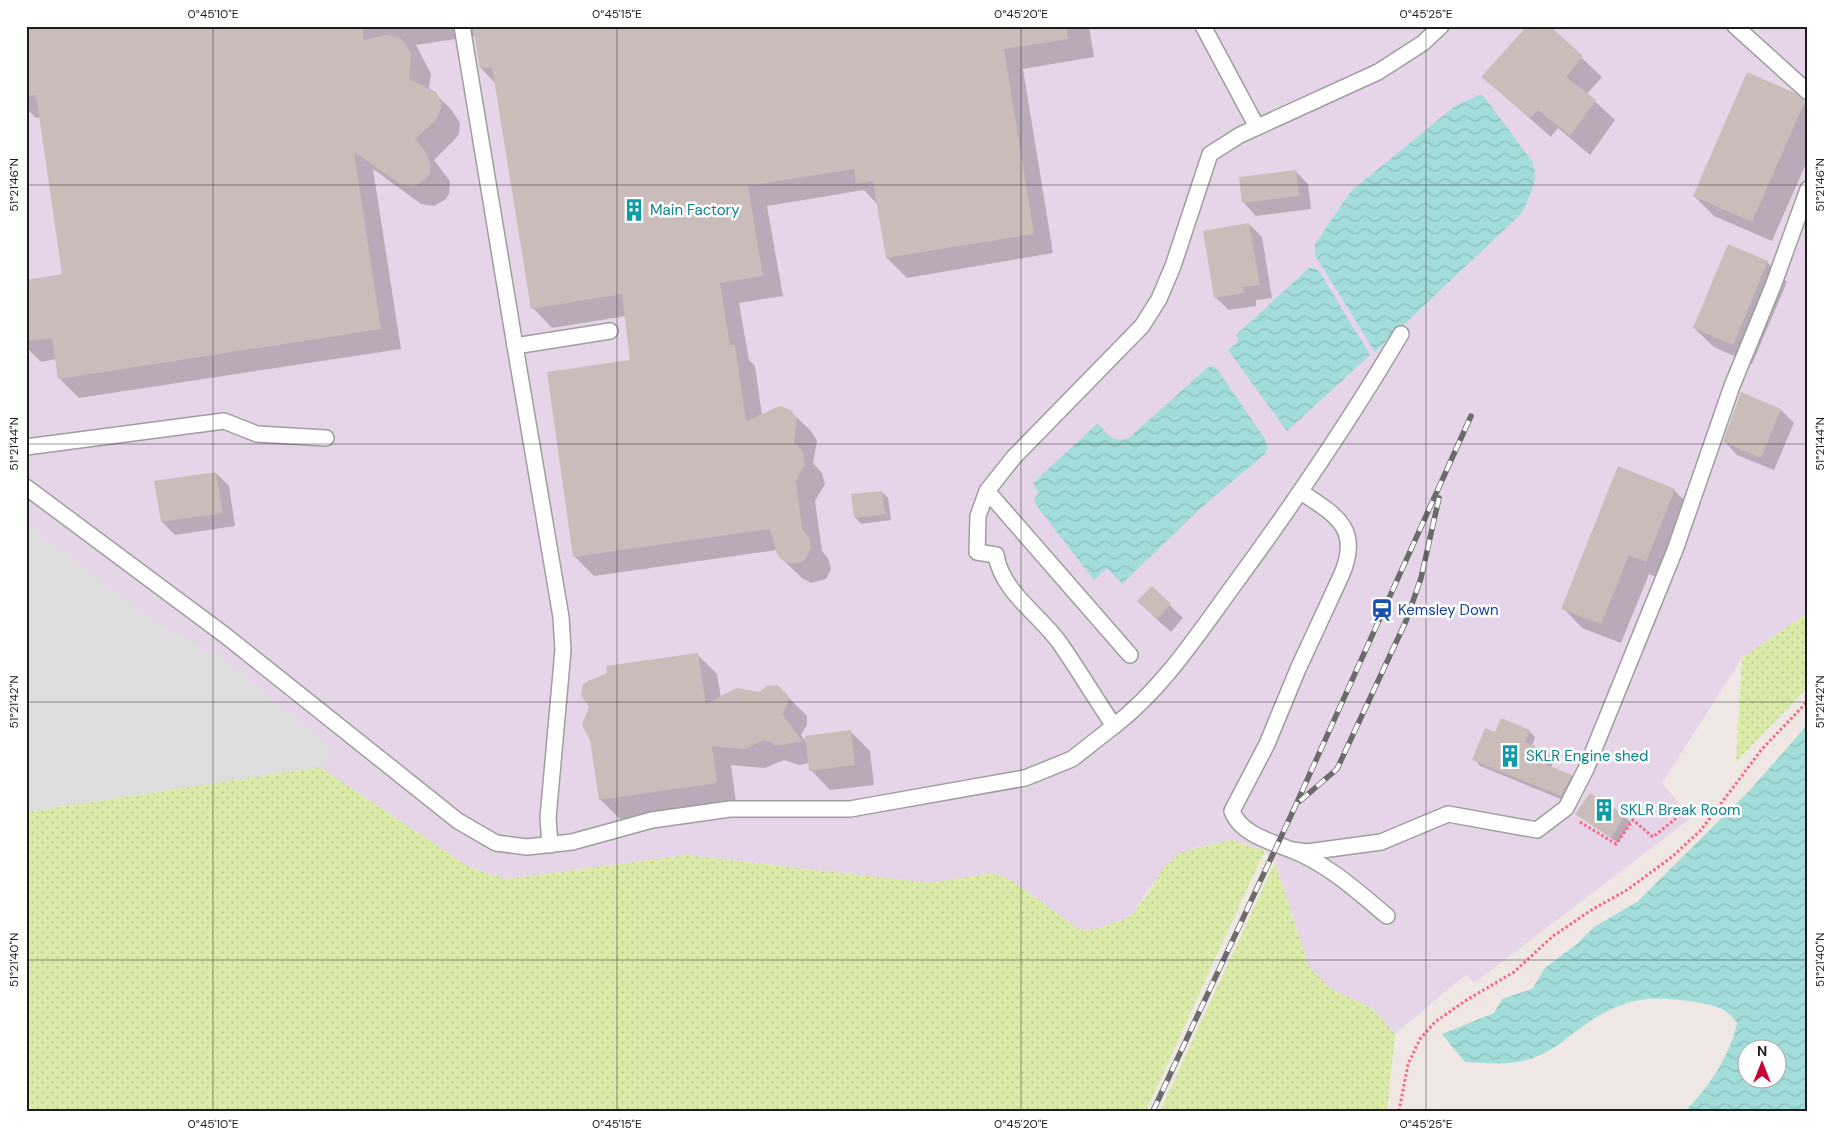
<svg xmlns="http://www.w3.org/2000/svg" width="1834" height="1137" font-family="'DM Sans',sans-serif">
  <defs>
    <pattern id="grass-dots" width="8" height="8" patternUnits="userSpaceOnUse" patternTransform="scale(1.25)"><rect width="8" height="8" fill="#daeaa8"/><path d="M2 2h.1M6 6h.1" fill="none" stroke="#bbc890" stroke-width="1.8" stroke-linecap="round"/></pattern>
    <pattern id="water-waves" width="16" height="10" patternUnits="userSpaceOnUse" patternTransform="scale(1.25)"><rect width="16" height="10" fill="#a2ddda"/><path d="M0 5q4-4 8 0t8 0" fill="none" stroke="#8bbdbb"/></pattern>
  </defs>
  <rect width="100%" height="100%" fill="#efe7e3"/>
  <!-- industrial -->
  <polygon fill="#e6d5e8" points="26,26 1808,26 1808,613 1742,658 1662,783 1691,818 1474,983 1467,975 1459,980 1395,1034 1373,1009 1331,989 1309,967 1275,862 1265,851 1231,840 1191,849 1154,882 1134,912 1126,919 1095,929 1080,930 993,873 929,883 687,855 506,879 469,867 320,767 26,811"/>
  <!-- grass -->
  <g fill="url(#grass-dots)">
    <polygon points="1808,613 1808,687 1736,762 1742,658"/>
    <path d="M320,767L469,867L506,879L687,855L929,883L993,873L1010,879L1080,930L1095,929L1126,919L1134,912L1148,894L1163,868L1181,852L1231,840L1265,851C1224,937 1186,1024 1146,1111H26V812Z"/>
    <polygon points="1275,862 1309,967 1331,989 1373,1009 1395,1034 1387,1111 1160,1111"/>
  </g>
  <!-- parking -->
  <polygon fill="#ddd" points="26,524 161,626 221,657 333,749 320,767 26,812"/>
  <!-- water -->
  <g fill="url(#water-waves)" fill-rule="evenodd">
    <path d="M1482,94L1532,161C1540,179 1529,196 1522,213L1375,352L1315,255V244L1351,191L1455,106Z"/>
    <polygon points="1309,268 1315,268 1319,271 1370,355 1287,431 1228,350 1239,341 1236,335"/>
    <path d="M1212,366L1217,369L1265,439L1268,449L1265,454L1203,506L1122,584L1107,568L1094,580L1036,505L1034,498L1039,494L1033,483L1098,423C1108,435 1113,444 1129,438L1207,368Z"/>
    <path d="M1808,724V1111H1685C1709,1088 1730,1055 1737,1023C1727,1007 1712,1005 1695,1002C1641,993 1618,1000 1575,1032C1562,1042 1548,1053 1533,1058C1512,1066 1487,1063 1465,1062L1442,1034L1494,1013L1502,999L1532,989L1545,968L1577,944L1594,927L1637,902L1750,790ZM1746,1050H1776V1080H1746Z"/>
  </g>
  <!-- shadow -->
  <g fill="#0003">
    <polygon points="26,26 1089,26 1094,57 1023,69 1053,253 907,278 887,258 877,204 864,190 767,206 783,296 739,303 749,360 755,366 762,415 790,411 811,431 817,441 813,463 822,473 825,484 815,501 822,551 828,558 831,569 826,579 811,583 802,578 781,558 777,550 594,576 574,556 631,361 626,316 552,328 533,308 495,83 481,68 476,36 416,45 431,74 429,88 451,109 460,123 459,134 455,139 434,160 450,181 449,194 446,199 434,206 421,204 373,169 401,349 79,398 59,378 56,359 41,362 26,347 26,281 64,275 40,117 36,118 26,108"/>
    <polygon points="1548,26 1602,77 1587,94 1615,120 1590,155 1558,128 1551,137 1483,77"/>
    <polygon points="1804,102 1808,105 1808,159 1772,241 1714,216 1694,196"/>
    <polygon points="1295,171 1308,184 1311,209 1256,216 1243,202"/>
    <polygon points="1249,224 1262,237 1272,298 1256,300 1256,306 1229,310 1215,297"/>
    <polygon points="1767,262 1787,282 1752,364 1714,347 1694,328"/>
    <polygon points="1742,394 1781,410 1794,423 1774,470 1737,455 1724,441"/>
    <polygon points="216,473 229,486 235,526 175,535 162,522"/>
    <polygon points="1674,490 1694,510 1666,581 1649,574 1621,643 1582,628 1563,608"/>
    <polygon points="882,492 888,498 891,520 861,524 855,517"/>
    <polygon points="1152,588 1183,618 1171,632 1152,615"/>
    <polygon points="697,654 717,674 721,698 760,693 787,696 807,716 807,725 801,735 807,743 850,731 870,751 874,785 830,790 811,770 810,763 799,765 784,760 765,768 731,765 736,802 620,819 600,799 590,706 582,691 588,681 608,674"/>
    <polygon points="1529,731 1535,737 1532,746 1548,753 1554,759 1551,768 1572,776 1578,782 1568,802 1480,766 1474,759 1495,734"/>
    <polygon points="1591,794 1631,822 1618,843 1577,814"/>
  </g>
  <!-- building -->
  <g fill="#cabcb9">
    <polygon points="26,26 362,26 364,40 386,35 402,39 411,53 409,79 436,92 441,102 441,108 436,120 415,139 427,154 431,167 430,174 420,184 414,187 400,184 354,152 381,329 58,379 52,338 26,341 26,280 62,274 36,95 26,97"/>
    <polygon points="473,26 1066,26 1068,39 1004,49 1034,234 886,258 873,181 856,184 854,169 748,186 763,276 720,283 730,345 735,345 746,421 780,406 791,410 797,420 794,442 803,452 805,464 796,481 802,529 809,537 811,548 806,559 802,562 790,564 780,558 777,554 770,529 573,557 547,372 630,360 622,294 531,309 492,67 480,69"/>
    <polygon points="1527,26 1550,26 1583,56 1566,77 1596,100 1570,136 1538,110 1530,118 1481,77"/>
    <polygon points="1747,72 1795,93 1805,101 1752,222 1693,196"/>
    <polygon points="1296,170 1299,196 1242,203 1239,177"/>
    <polygon points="1249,223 1260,285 1243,287 1244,293 1214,298 1203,231"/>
    <polygon points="1728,244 1768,261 1733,345 1693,328"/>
    <polygon points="1741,392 1781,409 1761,458 1723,442"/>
    <polygon points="1618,466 1675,489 1646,562 1629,555 1601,624 1561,609"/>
    <polygon points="216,472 223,513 161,522 154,481"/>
    <polygon points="882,491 885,514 854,518 851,494"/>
    <polygon points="1152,586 1171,604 1157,619 1137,601"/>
    <polygon points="698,653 706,704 737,688 759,692 767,686 777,685 788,695 788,704 782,714 802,741 778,746 764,740 745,749 712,746 717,783 599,800 590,740 582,725 589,707 581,695 583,684 607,673 606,666"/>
    <polygon points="1501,718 1530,730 1525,742 1549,752 1544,764 1572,775 1561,796 1472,760 1485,728 1495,732"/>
    <polygon points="851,730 855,765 809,771 805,736"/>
    <polygon points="1590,793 1625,815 1611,838 1575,814"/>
  </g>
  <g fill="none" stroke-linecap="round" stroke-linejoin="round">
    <defs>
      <g id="service">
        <polyline points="462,26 515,346"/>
        <polyline points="1203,26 1257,127"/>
        <polyline points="1735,26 1808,92"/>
        <polyline points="26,447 224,421 257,434 326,438"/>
        <path d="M26,487L226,636L458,821L496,843L527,847L572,842L652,820L730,809H850L1025,778L1072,759L1114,726C1095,698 1078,669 1059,642C1039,614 1002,592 996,555L977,552L978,516L987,491L1130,655"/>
        <polyline points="987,491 1014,457 1142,326 1159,299 1173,266 1210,154 1240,135 1378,72 1423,43 1441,26"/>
        <path d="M1301,492C1336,515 1362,529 1341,576L1298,669L1267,744L1232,811C1240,834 1272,842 1292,850C1329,865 1357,891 1387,916"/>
        <path d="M1114,726C1162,689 1196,637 1231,589C1292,506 1349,422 1401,334"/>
        <polyline points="550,845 548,818 563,650 561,617 515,346 610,331"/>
        <polyline points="1292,850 1307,852 1381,842 1448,814 1537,830 1566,808 1586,769 1675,550 1732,386 1773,286 1808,189"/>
      </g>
    </defs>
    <!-- service casing -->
    <use href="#service" stroke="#9e9e9e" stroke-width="18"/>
    <!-- path -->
    <g stroke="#fb6780" stroke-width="3" stroke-dasharray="2.5 2.5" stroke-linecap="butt">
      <polyline points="1580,822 1616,844 1633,820 1653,837 1685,811"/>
      <polyline points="1399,1111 1408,1064 1420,1039 1435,1022 1465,1001 1514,972 1553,936 1593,909 1627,890 1673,856 1701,830 1762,749 1808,701"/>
    </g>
    <!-- service -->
    <use href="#service" stroke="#fff" stroke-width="15"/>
    <defs>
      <g id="rail">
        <polyline points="1300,801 1337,769 1406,621 1421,578 1439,498"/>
        <polyline points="1153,1111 1294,809 1471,416"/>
      </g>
    </defs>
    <!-- rail casing -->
    <use href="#rail" stroke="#6b6b6b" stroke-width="5.5"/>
    <!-- rail -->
    <use href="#rail" stroke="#fff" stroke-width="4" stroke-dasharray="11" stroke-linecap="butt"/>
  </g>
  <!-- ticks -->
  <path fill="none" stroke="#1d1d1d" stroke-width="1" stroke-opacity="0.45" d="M213,26V1111M617,26V1111M1021,26V1111M1426,26V1111M26,185H1808M26,444H1808M26,702H1808M26,960H1808"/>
  <!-- icons -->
  <defs>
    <symbol id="building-bare" viewBox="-9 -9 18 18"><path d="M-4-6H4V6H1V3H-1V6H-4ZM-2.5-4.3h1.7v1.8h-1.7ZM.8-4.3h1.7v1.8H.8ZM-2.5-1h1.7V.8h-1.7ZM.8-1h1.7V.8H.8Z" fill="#0f9aa8" stroke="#fff" stroke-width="2.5" paint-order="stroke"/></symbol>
    <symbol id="station-bare" viewBox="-9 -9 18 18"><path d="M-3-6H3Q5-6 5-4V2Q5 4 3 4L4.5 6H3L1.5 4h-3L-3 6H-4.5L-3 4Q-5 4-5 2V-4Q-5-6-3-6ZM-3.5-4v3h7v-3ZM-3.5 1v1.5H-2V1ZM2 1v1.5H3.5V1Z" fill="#1a4fb4" stroke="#fff" stroke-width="2.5" paint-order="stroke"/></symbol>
  </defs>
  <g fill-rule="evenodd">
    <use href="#building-bare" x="618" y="194" width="32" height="32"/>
    <use href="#station-bare" x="1366" y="594" width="32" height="32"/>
    <use href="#building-bare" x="1494" y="740" width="32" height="32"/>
    <use href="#building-bare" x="1588" y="794" width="32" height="32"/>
  </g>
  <g text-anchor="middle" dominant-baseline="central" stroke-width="5" stroke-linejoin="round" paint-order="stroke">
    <!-- culture labels -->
    <g font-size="15" fill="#0d838f" stroke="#fff" text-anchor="start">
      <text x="650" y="210">Main Factory</text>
      <text x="1526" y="756">SKLR Engine shed</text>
      <text x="1620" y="810">SKLR Break Room</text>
    </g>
    <!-- transit labels -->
    <g font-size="15" fill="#164399" stroke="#fff" text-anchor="start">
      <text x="1398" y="610">Kemsley Down</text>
    </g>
  </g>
  <!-- border -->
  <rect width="1834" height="1137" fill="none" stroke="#ffffff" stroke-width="55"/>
  <!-- north arrow -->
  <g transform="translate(1762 1064)"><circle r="24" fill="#ffffff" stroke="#a5a5a5"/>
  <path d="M0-4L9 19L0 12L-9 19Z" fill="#ca0037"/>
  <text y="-8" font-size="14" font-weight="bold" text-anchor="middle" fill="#1d1d1d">N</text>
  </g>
  <rect x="28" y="28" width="1778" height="1082" fill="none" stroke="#1d1d1d" stroke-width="2"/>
  <g font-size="12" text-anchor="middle" fill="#1d1d1d">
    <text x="213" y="18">0°45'10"E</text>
    <text x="617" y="18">0°45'15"E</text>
    <text x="1021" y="18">0°45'20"E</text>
    <text x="1426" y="18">0°45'25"E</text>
    <text transform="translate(14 185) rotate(-90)" y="4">51°21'46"N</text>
    <text transform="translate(1820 185) rotate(-90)" y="4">51°21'46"N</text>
    <text transform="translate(14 444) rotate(-90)" y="4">51°21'44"N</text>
    <text transform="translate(1820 444) rotate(-90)" y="4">51°21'44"N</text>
    <text transform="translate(14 702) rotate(-90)" y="4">51°21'42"N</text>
    <text transform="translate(1820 702) rotate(-90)" y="4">51°21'42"N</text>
    <text transform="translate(14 960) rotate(-90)" y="4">51°21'40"N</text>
    <text transform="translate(1820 960) rotate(-90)" y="4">51°21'40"N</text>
    <text x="213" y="1128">0°45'10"E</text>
    <text x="617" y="1128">0°45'15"E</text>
    <text x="1021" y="1128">0°45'20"E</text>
    <text x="1426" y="1128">0°45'25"E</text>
  </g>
</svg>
